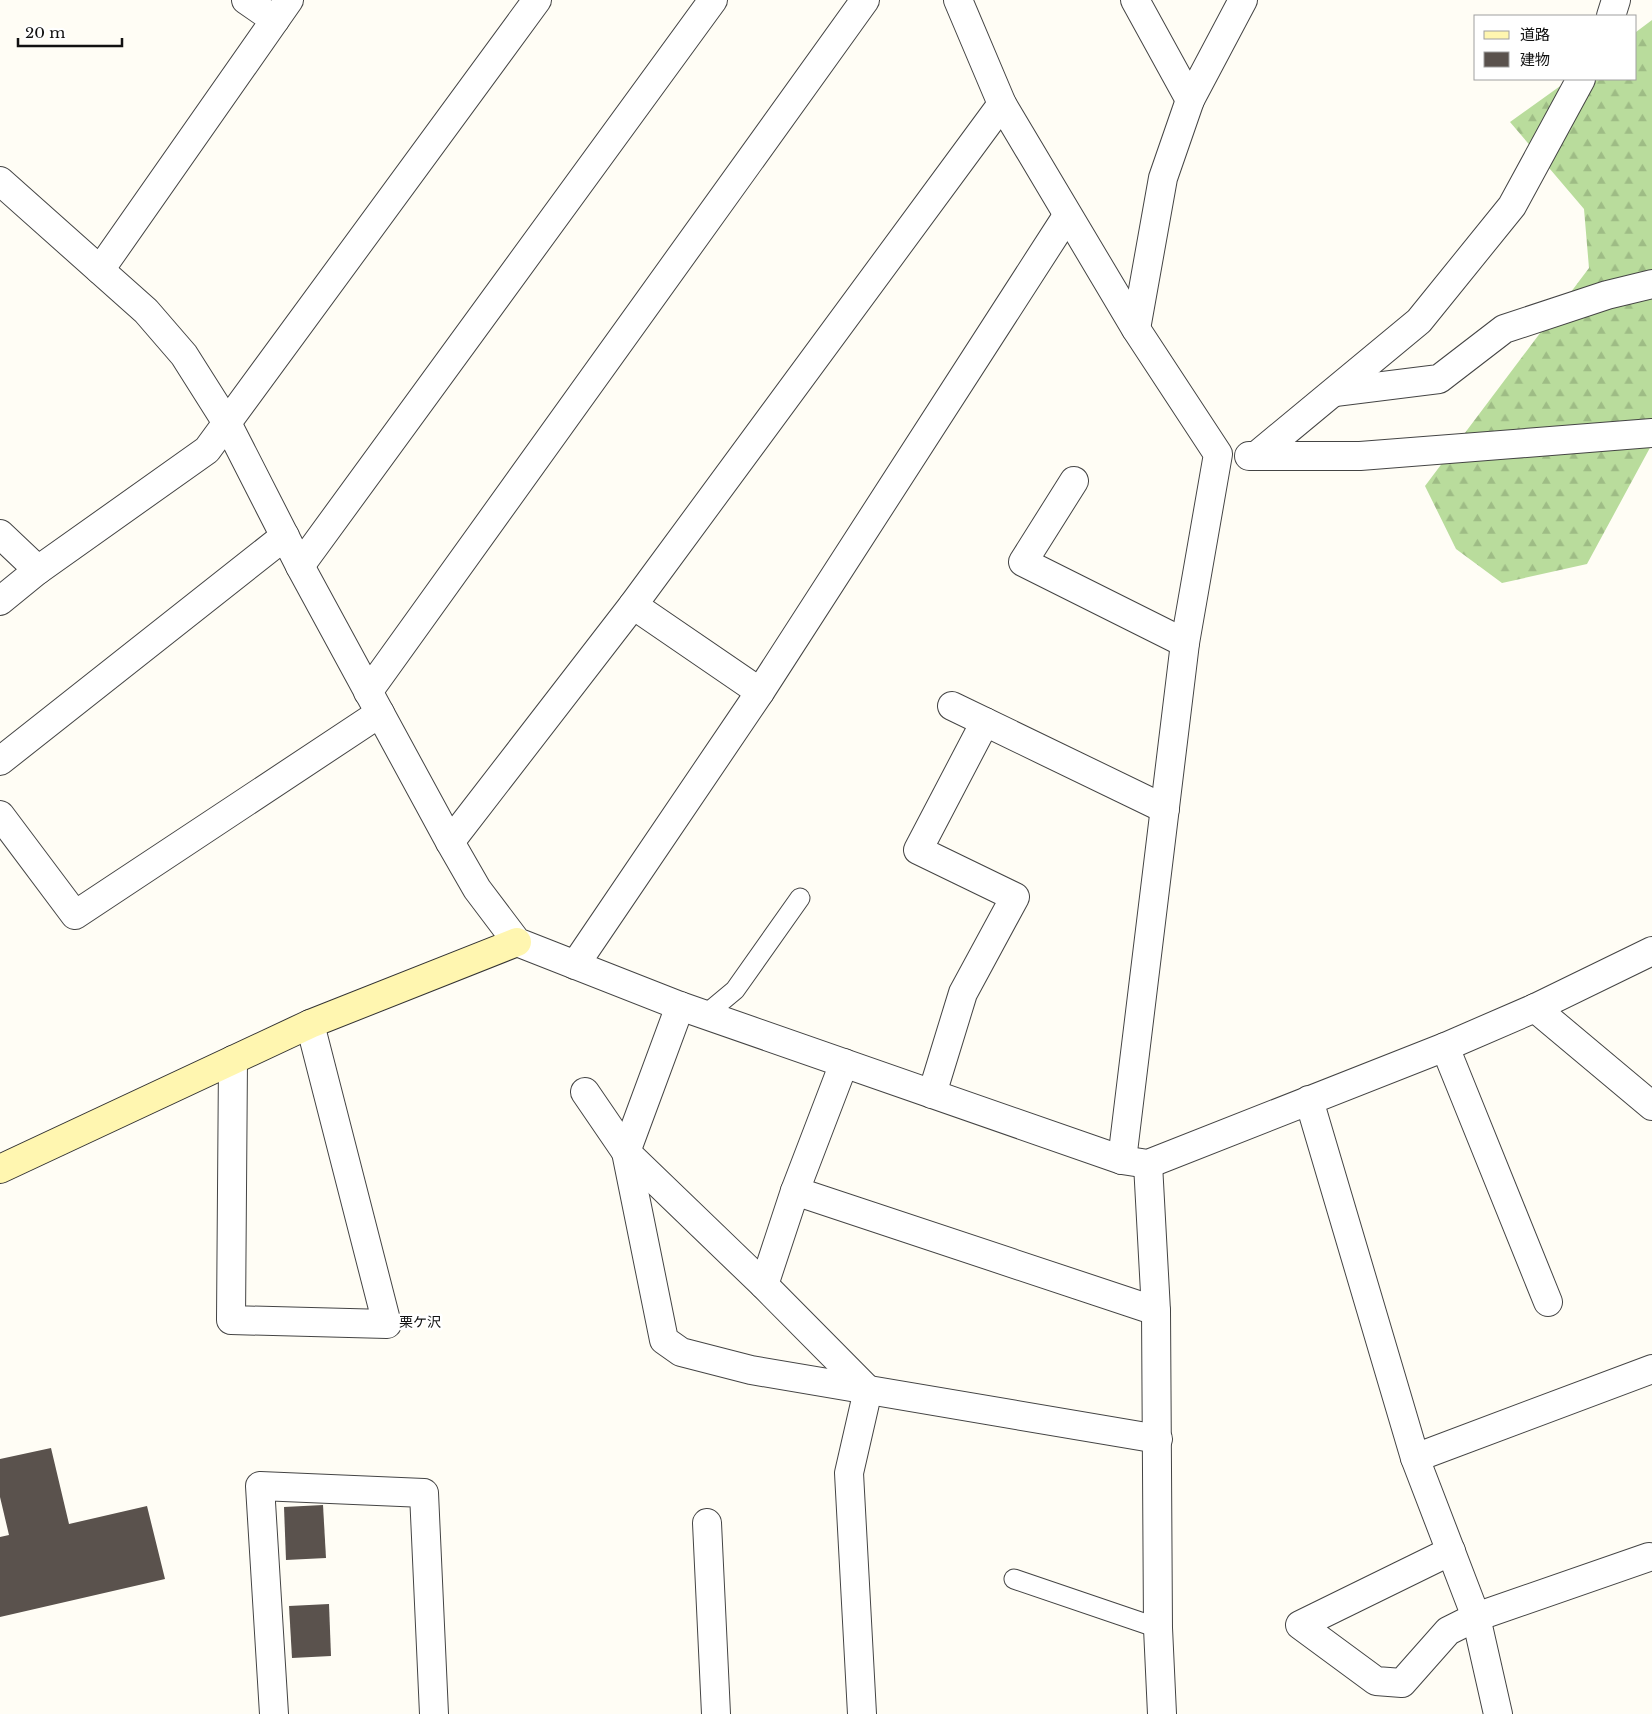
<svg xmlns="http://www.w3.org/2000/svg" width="1652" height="1714" font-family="'Libre Baskerville','Noto Sans JP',serif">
  <defs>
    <pattern id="forest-firs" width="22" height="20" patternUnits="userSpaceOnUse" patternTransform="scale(1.25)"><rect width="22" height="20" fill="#b9dc9c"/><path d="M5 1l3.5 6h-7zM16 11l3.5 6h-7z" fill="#9ebc85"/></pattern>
  </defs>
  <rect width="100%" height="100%" fill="#fffdf5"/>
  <!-- forest -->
  <polygon fill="url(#forest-firs)" points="1652,20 1652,444 1587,564 1502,583 1456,549 1425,486 1589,268 1584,209 1510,122 1570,79 1636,79 1636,32"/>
  <!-- building -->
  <g fill="#5a524d">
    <polygon points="51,1448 69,1524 147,1506 165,1579 0,1617 0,1537 9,1535 0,1497 0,1459"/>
    <polygon points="323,1505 326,1558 286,1560 284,1507"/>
    <polygon points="329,1604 331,1656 292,1658 289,1606"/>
  </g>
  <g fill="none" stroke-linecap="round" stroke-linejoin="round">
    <defs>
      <g id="lane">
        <polyline points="705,1015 735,990 800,898"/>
        <polyline points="1014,1579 1158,1628"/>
      </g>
      <g id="street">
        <polyline points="246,0 275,20"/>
        <polyline points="958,0 1002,104 1136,329 1218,454 1185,643 1122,1160"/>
        <polyline points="1135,0 1190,100"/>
        <polyline points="1611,16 1616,0"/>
        <polyline points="0,181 146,311 184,355 227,423 300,566 450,842 477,889 517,942 680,1006 1122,1160 1148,1164 1445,1047 1535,1008 1652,951"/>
        <polyline points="100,270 289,0"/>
        <polyline points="1136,329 1163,178 1190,100 1243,0"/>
        <polyline points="1335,392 1439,379 1504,329 1607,295 1652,284"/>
        <polyline points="1249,456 1360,456 1652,433"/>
        <polyline points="1256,456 1419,321 1512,206 1581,79"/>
        <polyline points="1074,481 1023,562 1185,643"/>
        <polyline points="0,534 38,570"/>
        <polyline points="300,566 713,0"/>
        <polyline points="0,601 38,570 207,450 537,0"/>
        <polyline points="633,605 760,692"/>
        <polyline points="368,692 865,0"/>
        <polyline points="952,706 1165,809"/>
        <polyline points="0,761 285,536"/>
        <polyline points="0,815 75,915 380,713"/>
        <polyline points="450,842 633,605 1002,104"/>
        <polyline points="575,965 760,692 1067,216"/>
        <polyline points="680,1006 626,1152 664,1340 681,1352 751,1370 1158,1439"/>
        <polyline points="1535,1008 1652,1106"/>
        <polyline points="1445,1047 1548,1302"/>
        <polyline points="233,1060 231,1320 387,1324 310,1024"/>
        <polyline points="585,1092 626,1152 764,1285 868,1390 849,1473 862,1714"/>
        <polyline points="932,1094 963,993 1015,897 918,850 985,722"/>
        <polyline points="1309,1100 1415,1458 1476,1617 1498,1714"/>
        <polyline points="1148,1164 1156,1311 1158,1628 1162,1714"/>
        <polyline points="795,1191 1156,1311"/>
        <polyline points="764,1285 795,1191 844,1063"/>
        <polyline points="1415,1458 1652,1369"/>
        <polyline points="707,1523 716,1714"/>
        <polyline points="1451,1551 1300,1625 1376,1681 1402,1683 1448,1631 1476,1617 1649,1557"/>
        <polyline points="274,1714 260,1486 424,1493 434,1714"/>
      </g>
      <polyline id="secondary" points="0,1169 310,1024 517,942"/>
    </defs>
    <!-- lane casing -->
    <use href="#lane" stroke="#444" stroke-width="21"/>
    <!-- street casing -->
    <use href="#street" stroke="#444" stroke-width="30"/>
    <!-- secondary casing -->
    <use href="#secondary" stroke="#333" stroke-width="30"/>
    <!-- lane -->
    <use href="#lane" stroke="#fff" stroke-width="19"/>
    <!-- street -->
    <use href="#street" stroke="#fff" stroke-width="28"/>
    <!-- secondary -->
    <use href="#secondary" stroke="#fff6b0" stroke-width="28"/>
  </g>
  <g text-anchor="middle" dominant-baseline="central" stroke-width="5" stroke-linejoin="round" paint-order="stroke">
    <!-- neighbourhood labels -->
    <g font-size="14" fill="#111" stroke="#fff">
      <text x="420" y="1322">栗ケ沢</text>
    </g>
  </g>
  <!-- legend -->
  <rect x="1474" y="15" width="162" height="65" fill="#ffffff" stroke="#a0a0a0"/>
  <rect x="1484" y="31" width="25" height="8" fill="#fff6b0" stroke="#a0a0a0"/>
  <text x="1520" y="40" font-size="15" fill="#111111">道路</text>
  <rect x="1484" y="52" width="25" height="15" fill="#5a524d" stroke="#a0a0a0"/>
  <text x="1520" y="65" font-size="15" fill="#111111">建物</text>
  <!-- scale -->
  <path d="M18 38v8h104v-8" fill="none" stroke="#111111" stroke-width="2.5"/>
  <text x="25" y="38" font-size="15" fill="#111111" stroke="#ffffff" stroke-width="4" paint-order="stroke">20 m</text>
</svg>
